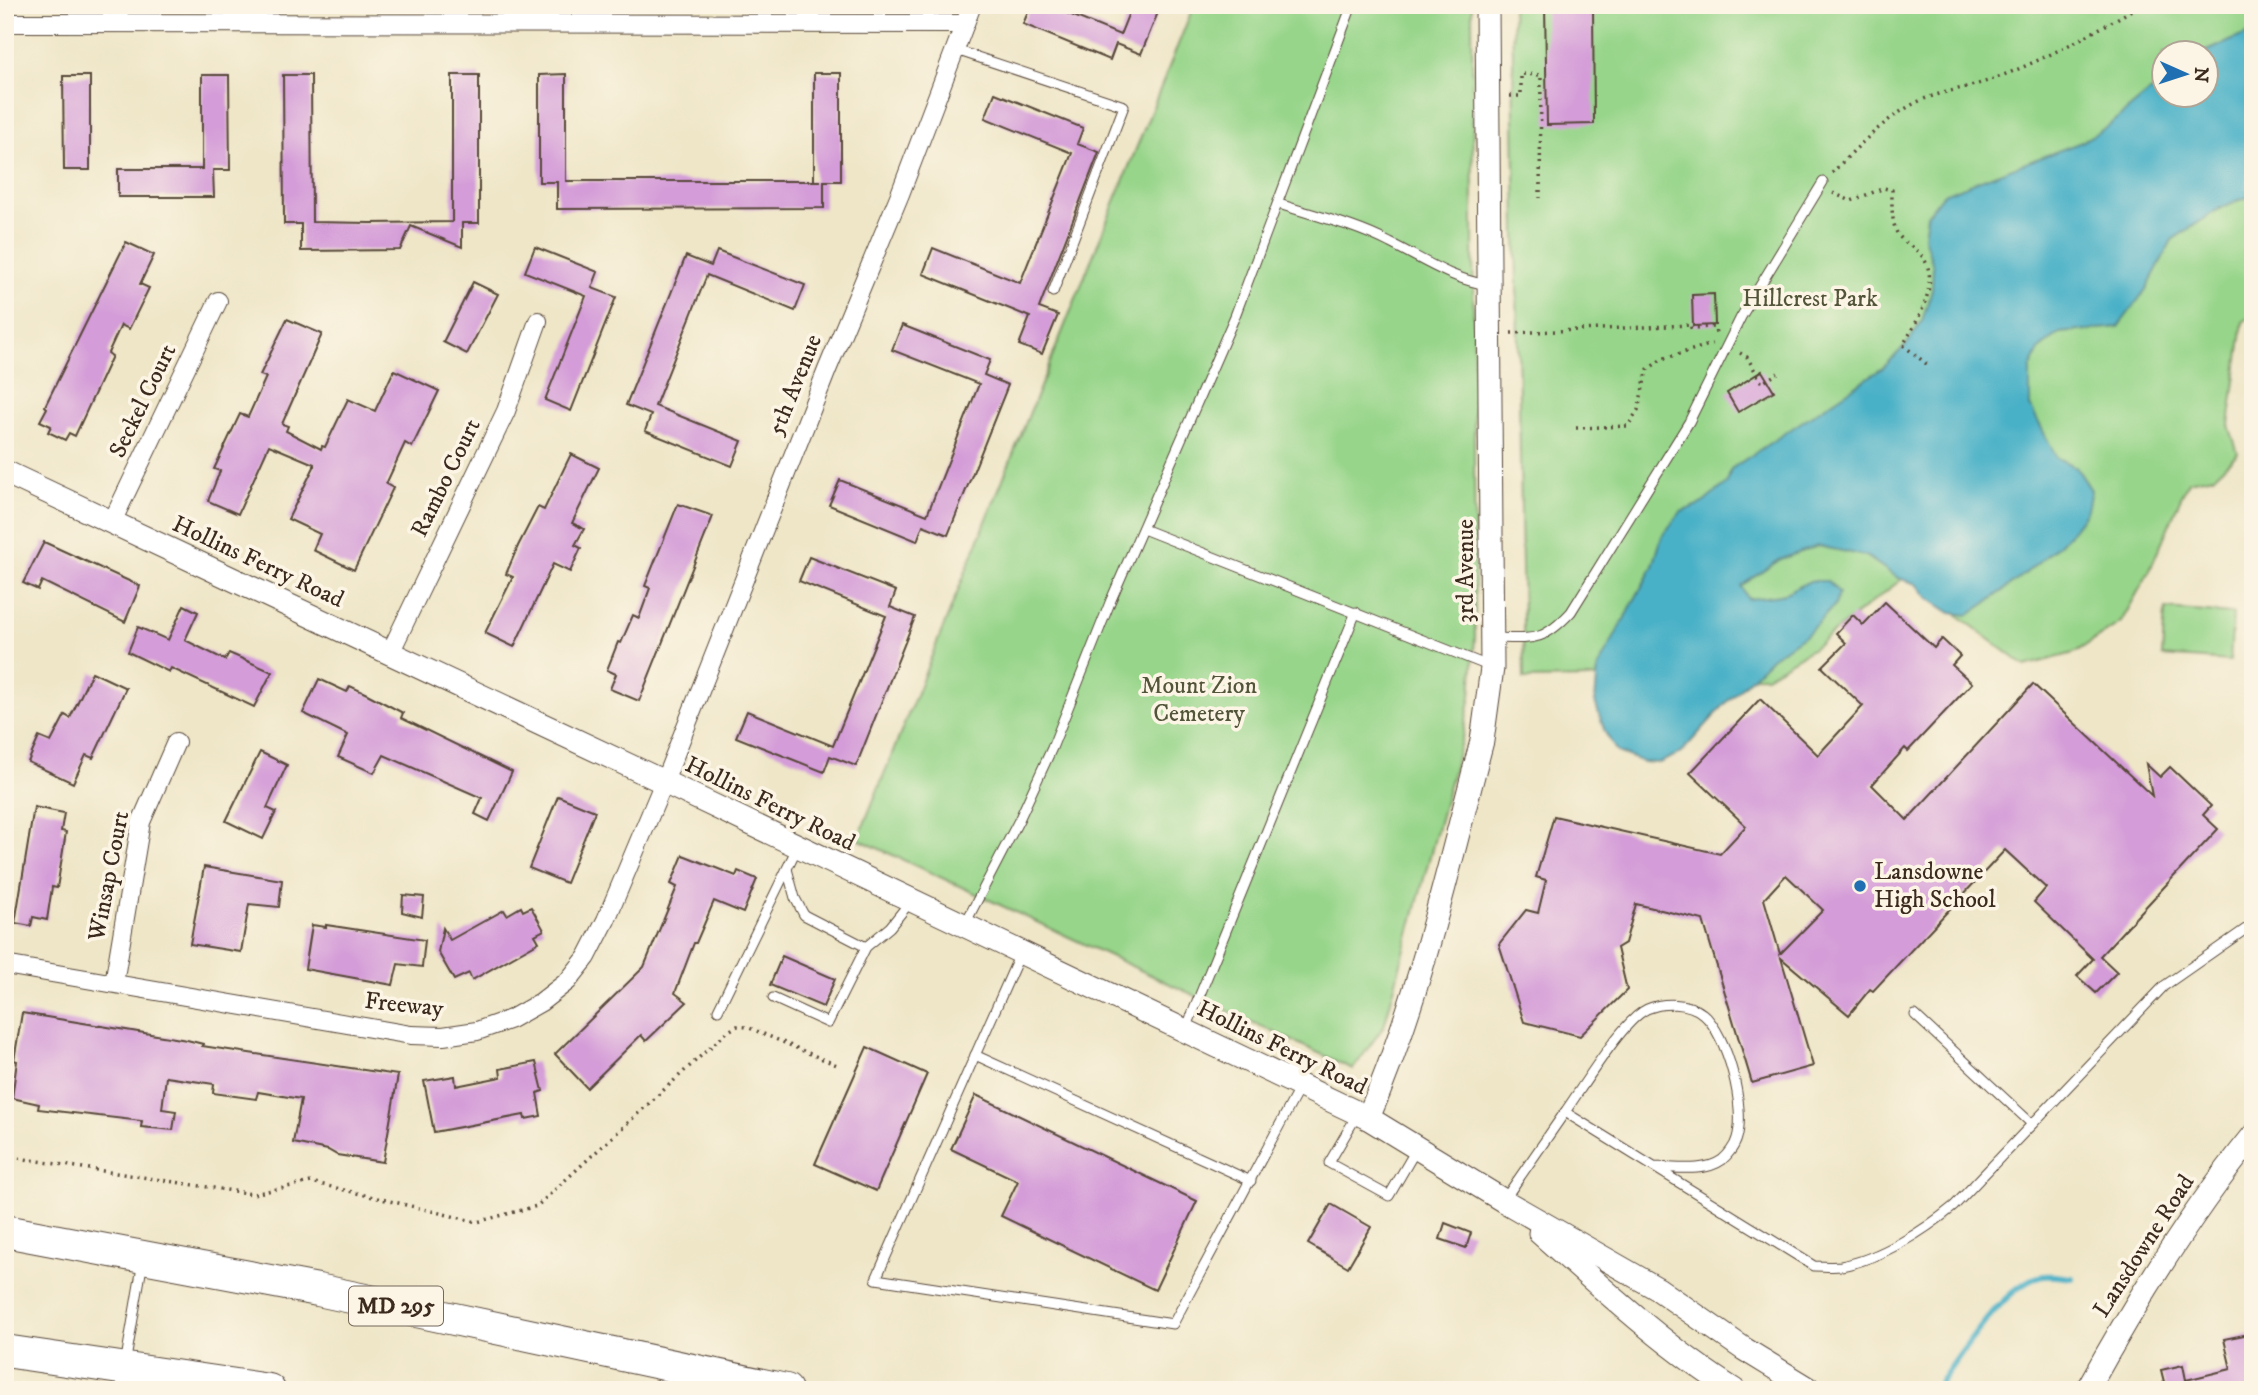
<svg xmlns="http://www.w3.org/2000/svg" width="2258" height="1395" font-family="'IM FELL DW Pica',serif">
  <rect width="100%" height="100%" fill="#fcf5e5"/>
  <filter id="ink" filterUnits="userSpaceOnUse"><feTurbulence type="fractalNoise" baseFrequency=".0143" numOctaves="2"/><feDisplacementMap in="SourceGraphic" scale="14" xChannelSelector="R" yChannelSelector="G"/><feConvolveMatrix kernelMatrix="1 2 1 2 8 2 1 2 1" color-interpolation-filters="sRGB"/></filter>
  <filter id="wash" filterUnits="userSpaceOnUse"><feTurbulence type="fractalNoise" baseFrequency=".00686" numOctaves="4" result="noise"/><feDisplacementMap in="SourceGraphic" scale="28" xChannelSelector="R" yChannelSelector="G"/><feGaussianBlur stdDeviation="1.57" result="paint"/><feColorMatrix in="noise" values="0 0 0 0 0 0 0 0 0 0 0 0 0 0 0 0 0 1.4 0 .05"/><feComposite in="paint" operator="in"/></filter>
  <g filter="url(#wash)">
    <rect width="100%" height="100%" fill="#efe6c8"/>
    <!-- green -->
    <g fill="#97d58a" stroke="#698054" stroke-width="2" fill-rule="evenodd">
      <polygon points="1194,5 1472,5 1475,637 1471,696 1463,734 1384,1026 1353,1069 858,839"/>
      <path d="M1512,5H2253V315L2243,322L2229,425L2238,453L2214,476L2188,481L2149,572L2121,622L2074,653L2025,666L1906,576L1813,648L1766,676L1524,679ZM2164,52H2206V94H2164Z"/>
      <polygon points="2165,609 2233,614 2230,661 2162,656"/>
    </g>
    <!-- water -->
    <path fill="#48b1c7" stroke="#426e72" stroke-width="2" d="M2253,31V195L2222,207L2172,240L2147,288L2118,327L2060,333L2040,348L2030,369V406L2057,458L2076,467L2091,490C2089,496 2089,505 2086,511C2071,542 2000,594 1969,615L1951,613L1928,598L1917,584L1898,578L1866,556L1818,546L1781,559L1741,586L1748,599L1781,595L1810,581H1828L1839,593L1835,605L1809,632L1771,658L1724,705L1681,753L1659,763L1643,762L1617,752L1605,732L1595,702L1598,667L1653,566L1662,536L1681,512L1703,503L1727,483L1731,469L1884,367L1907,344L1922,321L1932,289L1933,266L1924,237L1927,214L1943,194L2079,143L2110,125L2163,81L2164,94H2206L2205,52Z"/>
    <g fill="none" stroke-linecap="round" stroke-linejoin="round">
      <!-- stream -->
      <path stroke="#48b1c7" stroke-width="6" d="M1935,1390C1957,1360 2003,1286 2039,1277C2049,1274 2062,1277 2072,1278"/>
    </g>
    <g id="blocks">
      <!-- building -->
      <g fill="#d49cd8" fill-rule="evenodd">
        <polygon points="1031,5 1047,5 1120,35 1132,5 1161,5 1141,54 1116,44 1110,60 1023,24"/>
        <polygon points="1545,5 1593,5 1594,124 1547,125"/>
        <polygon points="814,73 841,73 841,181 824,181 824,208 557,209 557,182 539,182 539,75 566,74 566,181 821,181 814,181"/>
        <polygon points="202,75 229,75 230,170 213,170 214,197 118,197 118,169 202,169"/>
        <polygon points="283,75 311,75 312,222 370,223 452,222 452,75 479,75 479,223 462,223 462,247 411,226 400,250 301,251 301,224 284,224"/>
        <polygon points="63,76 90,76 90,170 64,170"/>
        <polygon points="995,93 1083,128 1077,144 1099,152 1039,308 1058,315 1042,354 1019,345 1030,317 923,274 933,248 1020,283 1072,153 985,118"/>
        <polygon points="126,242 154,255 140,284 149,288 129,329 121,325 108,353 112,356 75,436 69,433 65,440 48,432 51,426 40,421 47,408 45,406"/>
        <polygon points="535,247 598,272 592,288 616,297 571,411 545,400 586,296 525,272"/>
        <polygon points="717,251 805,285 795,311 707,275 655,406 742,441 732,466 645,431 651,415 626,405 686,256 711,266"/>
        <polygon points="473,282 498,294 467,354 443,342"/>
        <polygon points="1714,294 1715,325 1693,326 1692,295"/>
        <polygon points="287,319 322,334 282,424 288,426 286,431 321,449 322,446 325,447 348,399 375,411 394,370 439,391 412,447 405,443 386,484 393,488 354,570 313,550 320,534 288,519 314,467 314,464 269,445 238,514 208,501 220,471 214,469 240,414 248,417 266,377 260,375"/>
        <polygon points="902,325 990,360 984,375 1008,385 948,535 923,525 917,541 829,505 840,480 927,515 979,384 892,350"/>
        <polygon points="1762,371 1774,391 1738,412 1727,393"/>
        <polygon points="571,454 599,468 572,523 584,529 575,545 581,548 570,572 553,564 514,647 485,633 513,577 506,574 518,546 538,507 544,510"/>
        <polygon points="678,504 713,516 639,701 610,689 616,674 607,670 618,642 621,643 633,615 639,618 650,588 645,586"/>
        <polygon points="44,542 140,586 125,622 42,581 38,590 23,583"/>
        <polygon points="809,557 896,591 890,607 915,617 856,766 830,756 824,772 736,737 747,711 833,746 886,616 799,581"/>
        <path d="M1885,602L1934,648L1942,639L1960,656L1952,665L1972,683L1908,751L1905,748L1872,785L1907,820L2033,684L2152,796L2146,764L2160,777L2170,767L2211,806L2203,815L2218,829L2100,956L2117,972L2096,993L2077,976L2093,959L2034,902L2046,888L2005,850L1873,991L1870,989L1849,1015L1781,958L1813,1066L1752,1083L1703,920L1636,904L1625,943L1617,948L1627,990L1580,1036L1524,1022L1499,944L1526,910L1538,913L1546,880L1536,877L1554,816L1720,854L1746,826L1690,773L1760,699L1818,755L1863,706L1822,667L1846,643L1836,633L1853,615L1863,625ZM1786,875L1823,910L1780,954L1764,899Z"/>
        <polygon points="184,605 198,612 185,640 225,660 229,653 272,672 254,707 171,668 169,672 128,652 138,627 168,640"/>
        <polygon points="92,672 126,688 93,758 86,755 73,783 28,762 39,737 51,742 65,715 70,718"/>
        <polygon points="319,679 347,692 350,686 367,694 403,713 401,718 512,772 489,821 475,814 482,798 384,755 374,773 338,757 348,735 303,713"/>
        <polygon points="260,752 287,765 267,808 276,812 263,839 226,821"/>
        <polygon points="558,796 595,811 566,883 529,868"/>
        <polygon points="34,807 64,813 61,831 66,832 57,888 52,887 47,920 33,917 31,926 15,923"/>
        <polygon points="683,855 736,876 738,871 757,879 743,913 714,901 696,943 694,943 675,993 687,1002 646,1041 641,1035 587,1088 555,1054 644,967 677,887 671,884"/>
        <polygon points="204,867 282,880 279,907 249,904 241,952 190,944"/>
        <polygon points="403,895 424,897 422,917 402,912"/>
        <polygon points="521,907 523,911 531,907 544,930 535,935 539,942 472,980 469,973 454,980 438,952 443,928 450,940 504,910 507,915"/>
        <polygon points="312,925 326,927 326,925 425,940 422,967 398,964 393,985 305,969"/>
        <polygon points="782,956 835,979 823,1007 770,985"/>
        <polygon points="22,1013 187,1040 203,1044 202,1046 398,1075 383,1162 337,1155 328,1150 293,1143 301,1099 258,1092 256,1099 213,1093 214,1084 166,1077 162,1109 176,1111 173,1130 141,1127 142,1121 38,1109 39,1104 12,1098 17,1061 14,1060"/>
        <polygon points="867,1047 927,1074 876,1191 815,1164"/>
        <polygon points="536,1062 543,1091 537,1093 541,1116 525,1119 524,1115 434,1132 424,1081 455,1076 456,1086 501,1077 500,1069"/>
        <polygon points="976,1095 1197,1201 1155,1290 1001,1216 1018,1181 951,1149"/>
        <polygon points="1331,1204 1371,1227 1348,1267 1308,1244"/>
        <polygon points="1445,1223 1471,1233 1466,1248 1440,1239"/>
        <polygon points="2249,1334 2253,1353 2253,1390 2166,1390 2161,1370 2183,1365 2186,1380 2231,1369 2224,1339"/>
      </g>
    </g>
  </g>
  <g filter="url(#ink)">
    <use href="#blocks" fill-opacity="0" stroke="#564638" stroke-width="2"/>
    <g fill="none" stroke-linecap="round" stroke-linejoin="round">
      <defs>
        <g id="service">
          <polyline points="956,50 1124,106 1053,292"/>
          <path d="M1279,204C1316,216 1356,225 1390,243C1424,260 1451,279 1488,285"/>
          <polyline points="1143,529 1491,667"/>
          <path d="M1494,638C1534,639 1543,642 1571,612L1689,422L1741,317L1823,182"/>
          <polyline points="787,869 795,898 804,915 866,947"/>
          <polyline points="965,924 1019,820 1052,748 1111,600 1235,316 1352,5"/>
          <polyline points="1020,954 876,1279 1173,1324 1300,1087"/>
          <polyline points="773,998 828,1023 866,947 890,927 910,902"/>
          <polyline points="718,1010 797,848"/>
          <polyline points="1915,1015 2032,1124"/>
          <polyline points="1186,1029 1356,612"/>
          <polyline points="975,1055 1251,1181"/>
          <polyline points="1357,1115 1329,1163 1389,1196 1417,1148"/>
          <path d="M1654,1167C1674,1167 1704,1173 1722,1160C1728,1155 1735,1146 1737,1138C1746,1108 1728,1035 1703,1014C1689,1002 1663,1002 1647,1009C1623,1020 1582,1088 1565,1112L1814,1266C1823,1266 1833,1267 1841,1266C1880,1259 1924,1231 1954,1206L2164,986L2253,924"/>
          <polyline points="1504,1200 1565,1112"/>
          <polyline points="125,1365 143,1261"/>
        </g>
        <g id="minor">
          <polyline points="5,23 965,24"/>
          <polyline points="112,522 218,301"/>
          <polyline points="390,653 506,411 538,321"/>
          <polyline points="5,965 411,1035 443,1036 477,1031 511,1019 541,1002 568,981 587,957 606,920 664,782 827,370 900,194 972,5"/>
          <polyline points="114,983 141,822 176,742"/>
        </g>
        <g id="tertiary">
          <polyline points="5,472 664,782 1368,1118 1504,1201 1658,1289 1744,1349 1811,1390"/>
          <path d="M1368,1118C1420,998 1448,868 1482,741L1492,668L1487,5"/>
          <path d="M1540,1233C1602,1288 1664,1346 1734,1390"/>
          <path d="M2087,1390C2136,1301 2189,1215 2253,1136"/>
        </g>
        <g id="motorway">
          <polyline points="5,1231 318,1290 786,1390"/>
          <polyline points="5,1351 269,1390"/>
        </g>
      </defs>
      <!-- service casing -->
      <use href="#service" stroke="#564638" stroke-width="11"/>
      <!-- minor casing -->
      <use href="#minor" stroke="#564638" stroke-width="20"/>
      <!-- tertiary casing -->
      <use href="#tertiary" stroke="#564638" stroke-width="25"/>
      <!-- motorway casing -->
      <use href="#motorway" stroke="#564638" stroke-width="34"/>
      <!-- path -->
      <g stroke="#564638" stroke-width="3.5" stroke-dasharray="2 5" stroke-linecap="butt">
        <polyline points="1510,96 1521,96 1521,74 1541,75 1540,198"/>
        <path d="M1832,173C1857,147 1890,113 1924,99C1948,90 1973,87 1996,78C2046,59 2095,32 2140,5"/>
        <path d="M1833,193L1851,201L1884,188L1892,190C1892,203 1891,220 1897,233C1902,242 1914,247 1921,255C1943,280 1917,322 1903,345L1929,366"/>
        <polyline points="1511,333 1691,325 1691,328 1714,327 1717,335"/>
        <polyline points="1740,353 1747,357 1762,383 1778,373"/>
        <polyline points="1576,428 1628,426 1638,410 1647,370 1662,359 1712,344"/>
        <polyline points="5,1156 253,1194 311,1182 477,1222 537,1206 727,1032 737,1026 747,1027 839,1066"/>
      </g>
      <!-- service -->
      <use href="#service" stroke="#fff" stroke-width="9"/>
      <!-- minor -->
      <use href="#minor" stroke="#fff" stroke-width="18"/>
      <!-- tertiary -->
      <use href="#tertiary" stroke="#fff" stroke-width="23"/>
      <!-- motorway -->
      <use href="#motorway" stroke="#fff" stroke-width="32"/>
    </g>
  </g>
  <!-- markers -->
  <circle fill="#1f6fb2" stroke="#fcf5e5" stroke-width="2.5" cx="1860" cy="886" r="7"/>
  <g text-anchor="middle" dominant-baseline="central" stroke-width="7" stroke-linejoin="round" paint-order="stroke">
    <!-- shield labels -->
    <rect fill="#fcf5e5" stroke="#75675a" stroke-width="2" x="349" y="1286.5" width="94" height="39" rx="5"/>
    <g font-size="23" font-weight="bold" fill="#3b2a1e">
      <text x="396" y="1306">MD 295</text>
    </g>
    <!-- park labels -->
    <g font-size="24" fill="#525539" stroke="#fcf5e5">
      <text x="1810" y="299">Hillcrest Park</text>
      <text x="1199" y="686">Mount Zion<tspan x="1199" dy="28">Cemetery</tspan></text>
    </g>
    <!-- street labels -->
    <g font-size="24" fill="#3b2a1e" stroke="#fcf5e5">
      <text transform="translate(795 385) rotate(-68)">5th Avenue</text>
      <text transform="translate(143 401) rotate(-64)">Seckel Court</text>
      <text transform="translate(446 478) rotate(-64)">Rambo Court</text>
      <text transform="translate(258 562) rotate(25)">Hollins Ferry Road</text>
      <text transform="translate(1466 571) rotate(-90)">3rd Avenue</text>
      <text transform="translate(770 804) rotate(26)">Hollins Ferry Road</text>
      <text transform="translate(109 876) rotate(-79)">Winsap Court</text>
      <text transform="translate(404 1005) rotate(6)">Freeway</text>
      <text transform="translate(1282 1048) rotate(26)">Hollins Ferry Road</text>
      <text transform="translate(2144 1246) rotate(-57)">Lansdowne Road</text>
    </g>
    <!-- poi labels -->
    <g font-size="24" fill="#3b2a1e" stroke="#fcf5e5" text-anchor="start">
      <text x="1874" y="872">Lansdowne<tspan x="1874" dy="28">High School</tspan></text>
    </g>
  </g>
  <!-- margin -->
  <rect width="2258" height="1395" fill="none" stroke="#fcf5e5" stroke-width="28"/>
  <!-- north arrow -->
  <g transform="translate(2185 74) rotate(93)"><circle r="33" fill="#fcf5e5" stroke="#afa495" stroke-width="2"/>
  <path d="M0-5L12 26L0 18L-12 26Z" fill="#1f6fb2"/>
  <text y="-10" font-size="19" font-weight="bold" text-anchor="middle" fill="#3b2a1e">N</text>
  </g>
</svg>
